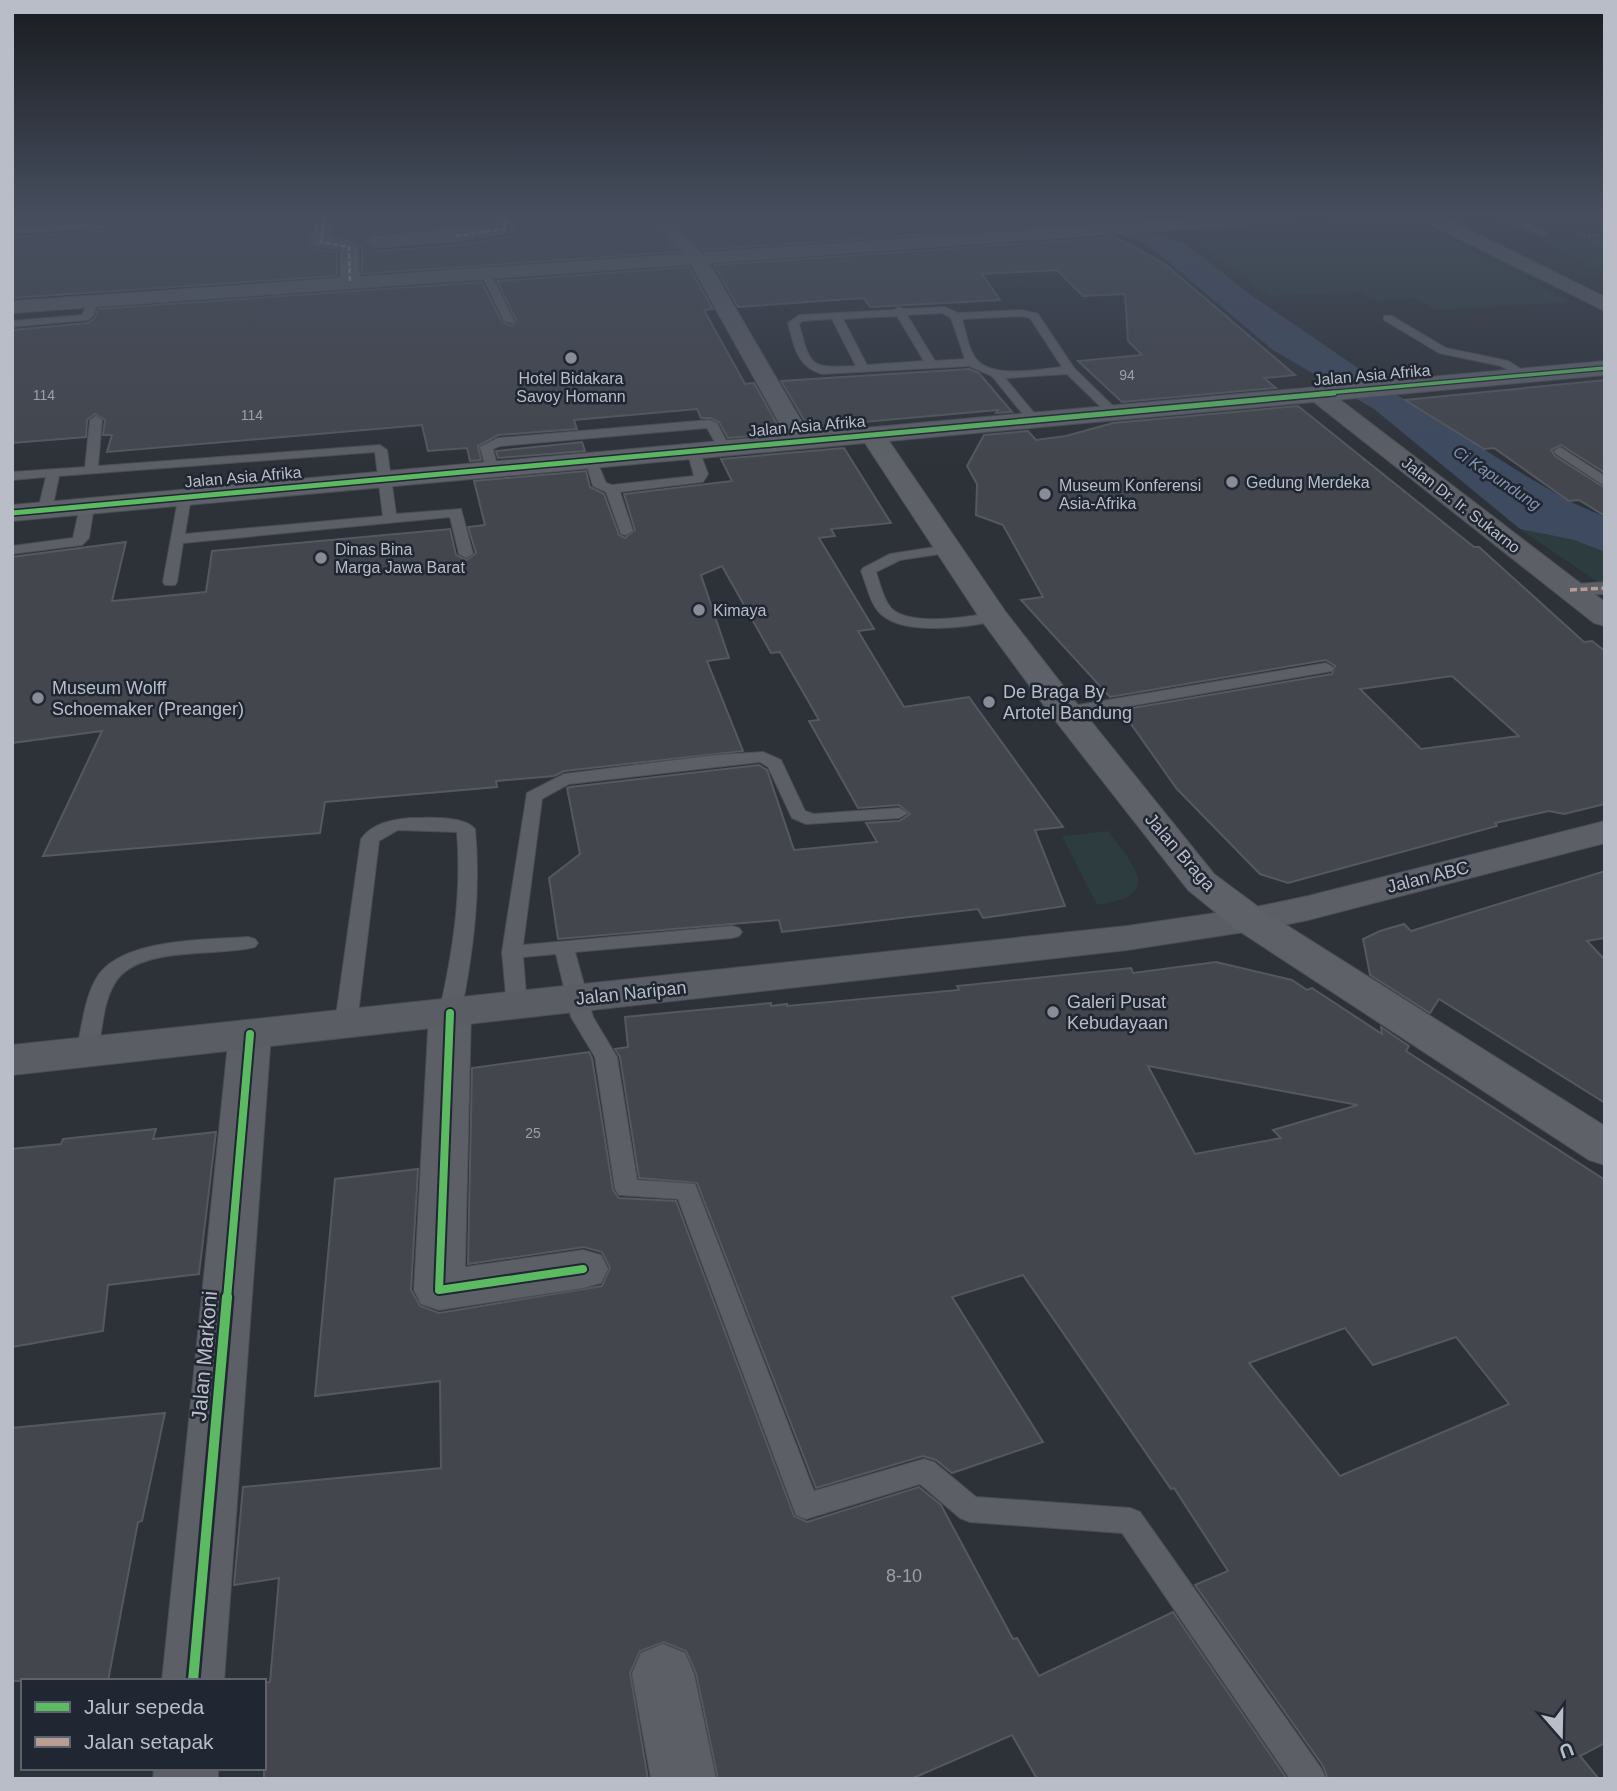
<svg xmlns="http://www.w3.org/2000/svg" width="1617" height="1791" font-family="Helvetica,sans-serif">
  <rect width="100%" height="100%" fill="#2d3138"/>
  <!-- green -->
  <g fill="#2d3c3f">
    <polygon points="1411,217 1570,302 1436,310 1415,298 1373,300 1359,292 1269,296 1184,233"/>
    <polygon points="1495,217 1605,217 1605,273 1500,221"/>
    <polygon points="1520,529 1574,540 1605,552 1605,587"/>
    <path d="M1108,831C1136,869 1164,895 1097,905L1062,836Z"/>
  </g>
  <!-- water -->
  <polygon fill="#3e4a60" points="1070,217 1110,217 1187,245 1251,295 1405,400 1528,477 1569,501 1605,517 1605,552 1574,540 1520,529 1374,409 1273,350 1148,245"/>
  <!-- building -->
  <g fill="#43464d" stroke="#55585f" stroke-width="2" fill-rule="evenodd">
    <polygon points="12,217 312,217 310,243 314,249 337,252 337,276 12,298 12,237 144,228 150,224 147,217 12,225"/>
    <polygon points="335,217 494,217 494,222 376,233 365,243 376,251 456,245 511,236 517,226 517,217 648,217 678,252 362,274 362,247 351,238 334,235"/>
    <polygon points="673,217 1078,217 1090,223 703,250"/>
    <polygon points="1115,237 1165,264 1295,375 1264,378 1276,388 1122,402 1078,361 1142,355 1128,341 1125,294 1083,296 1057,270 982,274 1000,300 870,307 864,298 738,307 714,265"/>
    <polygon points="689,267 713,309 704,310 745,384 754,383 782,433 728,438 719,422 710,418 701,418 697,409 574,420 577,429 498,435 478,446 481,460 470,461 467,448 428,451 422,425 107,452 112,435 103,435 105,420 95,414 87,420 86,437 12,443 12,330 88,323 95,318 98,309 482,282 502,322 512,326 516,320 497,281"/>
    <polygon points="969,369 979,373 1012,412 996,413 998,410 829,425 831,428 810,430 781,381"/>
    <polygon points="1605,380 1605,473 1561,445 1551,450 1555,456 1605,488 1605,516 1579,500 1569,501 1494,448 1484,449 1405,400"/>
    <path d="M1298,406L1474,547H1479L1584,642L1592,641L1605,651V804L1564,814L1549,811L1495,823L1497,826L1288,883L1260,874L1177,789L1121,710L1332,674L1335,666L1326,660L1110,697L1021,600L1043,597L1003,525L976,515L977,484L967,466L984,435L1028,431L1036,440L1066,436L1113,423ZM1452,676L1519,736L1421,749L1360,689Z"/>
    <polygon points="582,442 585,451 498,458 496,451"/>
    <polygon points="844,448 891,523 831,529 835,536 819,538 874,629 858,631 904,707 969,697 1063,827 1035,830 1065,906 983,918 978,909 782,932 779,920 558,939 549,878 580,854 567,788 570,787 759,765 767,770 794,850 877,842 866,823 899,821 910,814 899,805 858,808 809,721 819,720 780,652 771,653 722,566 701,575 729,658 707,661 743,751 564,771 554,776 496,781 497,787 325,802 320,833 43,856 102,731 12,743 12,557 126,542 112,601 206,592 212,551 450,529 456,555 467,560 476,553 468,527 485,525 474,481 586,471 590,487 604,494 619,535 625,538 635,530 624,494 732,481 721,459"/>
    <polygon points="1605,871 1605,938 1587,941 1605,960 1605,1103 1439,999 1430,1013 1370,975 1363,939 1380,931 1404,924 1411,931"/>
    <path d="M1216,962L1292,980L1307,990L1312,988L1382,1034L1381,1027L1409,1046L1406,1051L1605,1180V1743L1580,1756L1599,1779H1328L1323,1766L1195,1585L1228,1571L1174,1488L1171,1489L1023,1275L952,1297L1043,1442L952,1473L936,1460L923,1456L816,1488L697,1183L639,1178L620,1057L615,1049L628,1047L625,1017L771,1003V1006L787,1004V1006L959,990L957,986L1131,968L1133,973ZM1148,1066L1358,1105L1273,1130L1281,1138L1195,1154ZM1345,1328L1373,1365L1456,1337L1509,1404L1340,1476L1249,1363Z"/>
    <polygon points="589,1052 592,1058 613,1190 619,1198 676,1201 794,1516 807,1522 919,1487 941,1505 1013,1639 1017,1638 1039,1676 1173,1612 1287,1779 1037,1779 1012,1735 911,1779 718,1779 696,1673 686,1651 664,1642 640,1651 630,1673 648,1779 264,1779 264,1683 270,1682 279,1578 234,1585 243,1487 441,1468 440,1381 315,1396 335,1179 418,1169 411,1290 420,1306 439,1313 602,1286 610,1268 602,1252 584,1247 468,1264 472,1068"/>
    <polygon points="156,1129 153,1139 216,1132 199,1274 108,1285 103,1331 12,1347 12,1149 61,1144 63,1139"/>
    <polygon points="165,1413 142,1521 138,1522 108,1681 12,1681 12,1428"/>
  </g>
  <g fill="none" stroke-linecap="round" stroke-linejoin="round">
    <defs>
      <g id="service">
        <polygon points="1508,217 1519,217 1549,233 1541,235"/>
        <polygon points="147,220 147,224 144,225 12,234 12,228"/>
        <polygon points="486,271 491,274 514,321 513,323 504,321 481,274"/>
        <polygon points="89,300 98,302 93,316 88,320 12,327 12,321 82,315"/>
        <path d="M899,307L904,309L944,307L958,313L1022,310L1038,314L1074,368L1119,412L1109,415L1067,374L1005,378L1040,420L1034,424L1030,423L992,376L969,366L822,374C797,367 794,346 788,323L799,315L894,310ZM942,313L951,318L965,359L935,361L907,315ZM897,316L924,361L867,365L843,319ZM1022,316L1030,318L1062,367C1041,369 993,379 977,360C968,350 966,331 962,319ZM832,319L856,366C810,368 811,368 799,324L802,321Z"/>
        <polygon points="1384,316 1392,316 1446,348 1508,361 1531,375 1525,378 1501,366 1439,353 1384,320"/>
        <polygon points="96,416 102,420 98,466 380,445 387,450 396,514 461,509 473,554 466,558 459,554 450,517 183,543 177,582 175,585 165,585 163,582 179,494 184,493 191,497 185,534 383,516 375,452 59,476 52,510 45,514 40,513 38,510 46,477 12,480 12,472 85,467 90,420"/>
        <polygon points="709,420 717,423 730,448 728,451 720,451 707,428 500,446 493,449 498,469 492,473 486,469 480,447 498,438"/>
        <polygon points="693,446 699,450 708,474 703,482 620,492 633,531 626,535 621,534 606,492 593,486 585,460 587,457 595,457 606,483 612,485 694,476 687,450"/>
        <polygon points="1560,447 1605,476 1605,486 1556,454 1554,451"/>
        <polygon points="87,502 94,506 89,538 82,545 12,554 12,546 73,538 80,506"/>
        <path d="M948,545L953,546V552L900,560L876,572C880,583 883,599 891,608C909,627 970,617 994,612L999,614L1002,617L999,620C971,627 906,636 882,615C870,605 867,585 861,571L863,568L890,554Z"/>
        <polygon points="1326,663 1334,668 1332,671 1066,717 1058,712 1066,707"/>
        <polygon points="763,752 781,760 805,811 814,814 899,808 908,813 899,818 806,824 792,818 768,767 760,762 569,784 542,799 523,945 732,926 739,928 742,932 739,936 732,938 575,952 593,1017 617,1057 637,1180 695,1184 814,1491 924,1459 934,1462 976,1497 1130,1508 1140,1512 1321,1768 1326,1779 1290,1779 1122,1533 970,1522 960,1518 920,1484 806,1519 796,1515 678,1199 619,1195 615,1189 595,1057 571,1017 556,954 523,957 527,1006 524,1011 510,1011 507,1006 502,952 527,793 564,774 716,755"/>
        <path d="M410,818C427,818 463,815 475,829C481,892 473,952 461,1013L457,1018H443L439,1013C453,953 462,894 457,832L398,830L379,841L357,1023L353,1028H339L335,1023L361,839C373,823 391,820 410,818Z"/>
        <path d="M248,937L255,939L258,943L255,947C218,957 137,945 115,983C103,1002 102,1030 98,1052L95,1057L87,1059L79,1057L76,1052C82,1028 84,1000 96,979C119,938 207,940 248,937Z"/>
      </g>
      <polygon id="pedestrian" points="1605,582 1605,594 1562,595 1559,590 1562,585"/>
      <g id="minor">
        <polygon points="315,217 333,217 331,237 349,240 359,247 360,283 357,287 343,287 340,283 340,250 314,246 312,242"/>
        <polygon points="496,217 514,217 515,225 511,233 456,242 376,248 367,242 376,236 497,224"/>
        <polygon points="651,217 670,217 707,259 813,441 810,446 801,448 792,446 689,261"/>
        <polygon points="1318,387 1326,389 1605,602 1605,626 1594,623 1310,399 1306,394 1310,389"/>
        <polygon points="450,999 465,1003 471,1013 465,1267 583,1250 601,1255 608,1269 601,1283 583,1288 439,1310 421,1304 414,1290 429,1013 435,1003"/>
        <polygon points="250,1020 265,1024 271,1034 224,1681 162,1681 229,1034 235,1024"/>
        <polygon points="663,1644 685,1653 694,1674 716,1779 651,1779 632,1674 641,1653"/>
        <polygon points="154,1768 218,1768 218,1779 153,1779"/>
      </g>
      <g id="tertiary">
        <polygon points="1420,217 1443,217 1605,297 1605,311 1423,221"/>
        <polygon points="1605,821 1605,843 1308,920 1250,932 1236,929 1230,920 1236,911 1308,896"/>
      </g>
      <g id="secondary">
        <polygon points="1210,217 1293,217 1284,222 12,313 12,301"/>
        <polygon points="1250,908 1264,911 1270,920 1264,929 1127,950 12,1075 12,1045 1127,926"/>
      </g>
      <polygon id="primary" points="1605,361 1605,375 889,441 1005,611 1078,705 1214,874 1264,911 1605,1126 1605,1165 1589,1160 1236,929 1188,890 1054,719 979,617 865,443 12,521 12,505"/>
    </defs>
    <!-- service casing -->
    <use href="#service" stroke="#4a4d53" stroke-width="2"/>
    <!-- pedestrian casing -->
    <use href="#pedestrian" stroke="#4a4d53" stroke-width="2"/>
    <!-- minor casing -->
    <use href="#minor" stroke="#4a4d53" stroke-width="2"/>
    <!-- tertiary casing -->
    <use href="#tertiary" stroke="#4a4d53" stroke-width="2"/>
    <!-- secondary casing -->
    <use href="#secondary" stroke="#4a4d53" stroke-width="2"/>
    <!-- primary casing -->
    <use href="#primary" stroke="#4a4d55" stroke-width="2"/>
    <!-- path -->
    <g stroke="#5b5f64" stroke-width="2.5" stroke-dasharray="2.5 2.5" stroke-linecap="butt">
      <polyline points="1570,228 1605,246"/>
      <polyline points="1588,236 1605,235"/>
    </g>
    <!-- service -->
    <use href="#service" fill="#5c5f66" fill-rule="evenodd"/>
    <!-- pedestrian -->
    <use href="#pedestrian" fill="#5c5f66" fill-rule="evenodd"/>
    <!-- minor -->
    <use href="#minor" fill="#5c5f66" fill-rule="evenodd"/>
    <!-- tertiary -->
    <use href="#tertiary" fill="#5c5f66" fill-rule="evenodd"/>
    <!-- secondary -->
    <use href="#secondary" fill="#5a5e64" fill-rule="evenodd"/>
    <!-- primary -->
    <use href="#primary" fill="#5e6268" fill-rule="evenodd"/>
    <!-- quiet-far1 -->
    <g stroke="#b99d93" stroke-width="2.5" stroke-dasharray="5 2.5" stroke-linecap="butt">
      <polyline points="324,217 321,242 349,247 350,283"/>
      <polyline points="456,236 504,229 505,217"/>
    </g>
    <!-- quiet -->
    <polyline stroke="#b99d93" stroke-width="3.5" stroke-dasharray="7 3.5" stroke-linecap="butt" points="1570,590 1605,588"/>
    <defs>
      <polyline id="cycleway-far3" points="1315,394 1605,368"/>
      <polyline id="cycleway-far2" points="12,513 1334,393"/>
      <g id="cycleway-far1">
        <polyline points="450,1013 439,1290 583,1269"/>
        <polyline points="227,1299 250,1034"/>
      </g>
      <polyline id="cycleway" points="193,1681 227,1297"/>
    </defs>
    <!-- cycleway-far3 casing -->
    <use href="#cycleway-far3" stroke="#202732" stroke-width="6"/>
    <!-- cycleway-far2 casing -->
    <use href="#cycleway-far2" stroke="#202732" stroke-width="8"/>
    <!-- cycleway-far1 casing -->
    <use href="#cycleway-far1" stroke="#202732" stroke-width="12"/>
    <!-- cycleway casing -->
    <use href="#cycleway" stroke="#202732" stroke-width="15"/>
    <!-- cycleway-far3 -->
    <use href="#cycleway-far3" stroke="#5cba63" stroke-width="3.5"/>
    <!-- cycleway-far2 -->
    <use href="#cycleway-far2" stroke="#5cba63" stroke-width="5"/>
    <!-- cycleway-far1 -->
    <use href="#cycleway-far1" stroke="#5cba63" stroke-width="8"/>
    <!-- cycleway -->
    <use href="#cycleway" stroke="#5cba63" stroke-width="10"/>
  </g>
  <!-- sky -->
  <linearGradient id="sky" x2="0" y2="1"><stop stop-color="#191b1f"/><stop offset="0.46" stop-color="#464e5e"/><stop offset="1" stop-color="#464e5e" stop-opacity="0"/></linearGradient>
  <rect width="1617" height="467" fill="url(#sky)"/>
  <!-- markers -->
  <g fill="#878c96" stroke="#202732" stroke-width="2.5">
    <circle cx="571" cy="358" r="7"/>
    <circle cx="1232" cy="482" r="7"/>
    <circle cx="1045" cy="494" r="7"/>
    <circle cx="321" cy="558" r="7"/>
    <circle cx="699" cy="610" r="7"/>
    <circle cx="38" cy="698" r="7"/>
    <circle cx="989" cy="702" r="7"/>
    <circle cx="1053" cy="1012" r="7"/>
  </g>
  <g text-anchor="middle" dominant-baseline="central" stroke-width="5" stroke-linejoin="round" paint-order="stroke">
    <!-- number labels -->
    <g font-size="14" fill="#9b9fa9">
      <text x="1127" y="375">94</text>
      <text x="44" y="395">114</text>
      <text x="252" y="415">114</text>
      <text x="533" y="1133">25</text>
    </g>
    <!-- far-street labels -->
    <g font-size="16" fill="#b8bdc8" stroke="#202732">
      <text transform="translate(1372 375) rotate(-5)">Jalan Asia Afrika</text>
      <text transform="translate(807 426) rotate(-5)">Jalan Asia Afrika</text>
      <text transform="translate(243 477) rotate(-5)">Jalan Asia Afrika</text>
      <text transform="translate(1461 505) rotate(38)">Jalan Dr. Ir. Sukarno</text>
    </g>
    <!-- far-poi labels -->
    <g font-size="16" fill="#b8bdc8" stroke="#202732" text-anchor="start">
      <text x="571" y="378" text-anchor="middle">Hotel Bidakara<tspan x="571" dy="18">Savoy Homann</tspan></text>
      <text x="1246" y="482">Gedung Merdeka</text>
      <text x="1059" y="485">Museum Konferensi<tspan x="1059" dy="18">Asia-Afrika</tspan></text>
      <text x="335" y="549">Dinas Bina<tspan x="335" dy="18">Marga Jawa Barat</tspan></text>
      <text x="713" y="610">Kimaya</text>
    </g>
    <!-- far-water labels -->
    <g font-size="16" font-style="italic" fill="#8392ac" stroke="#202732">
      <text transform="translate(1497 478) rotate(34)">Ci Kapundung</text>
    </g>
    <!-- poi labels -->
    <g font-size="18" fill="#b8bdc8" stroke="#202732" text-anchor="start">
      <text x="52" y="688">Museum Wolff<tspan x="52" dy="21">Schoemaker (Preanger)</tspan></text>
      <text x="1003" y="692">De Braga By<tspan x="1003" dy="21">Artotel Bandung</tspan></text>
      <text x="1067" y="1002">Galeri Pusat<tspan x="1067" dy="21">Kebudayaan</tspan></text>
    </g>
    <!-- street labels -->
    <g font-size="18" fill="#b8bdc8" stroke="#202732">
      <text transform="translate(1180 852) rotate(49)">Jalan Braga</text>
      <text transform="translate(1428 877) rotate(-14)">Jalan ABC</text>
      <text transform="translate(631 993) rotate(-6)">Jalan Naripan</text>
    </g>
    <!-- near-number labels -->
    <g font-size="18" fill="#9b9fa9">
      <text x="904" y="1576">8-10</text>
    </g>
    <!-- near-street labels -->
    <g font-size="21" fill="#b8bdc8" stroke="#202732">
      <text transform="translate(204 1356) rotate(-85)">Jalan Markoni</text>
    </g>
  </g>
  <!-- border -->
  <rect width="1617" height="1791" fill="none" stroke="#b8bdc8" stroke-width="28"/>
  <!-- legend -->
  <rect x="21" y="1679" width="245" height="91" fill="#202732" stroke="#5d636e" stroke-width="2"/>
  <rect x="35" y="1702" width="35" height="10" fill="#5cba63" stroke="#5d636e" stroke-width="2"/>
  <text x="84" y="1714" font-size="21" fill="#b8bdc8">Jalur sepeda</text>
  <rect x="35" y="1737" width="35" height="10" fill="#b99d93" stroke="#5d636e" stroke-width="2"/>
  <text x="84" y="1749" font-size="21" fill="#b8bdc8">Jalan setapak</text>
  <!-- north arrow -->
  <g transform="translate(1561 1735) rotate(160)" stroke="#202732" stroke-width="5" paint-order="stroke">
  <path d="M0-5L12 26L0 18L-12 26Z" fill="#b8bdc8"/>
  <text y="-10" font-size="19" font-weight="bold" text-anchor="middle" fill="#b8bdc8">U</text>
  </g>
</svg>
